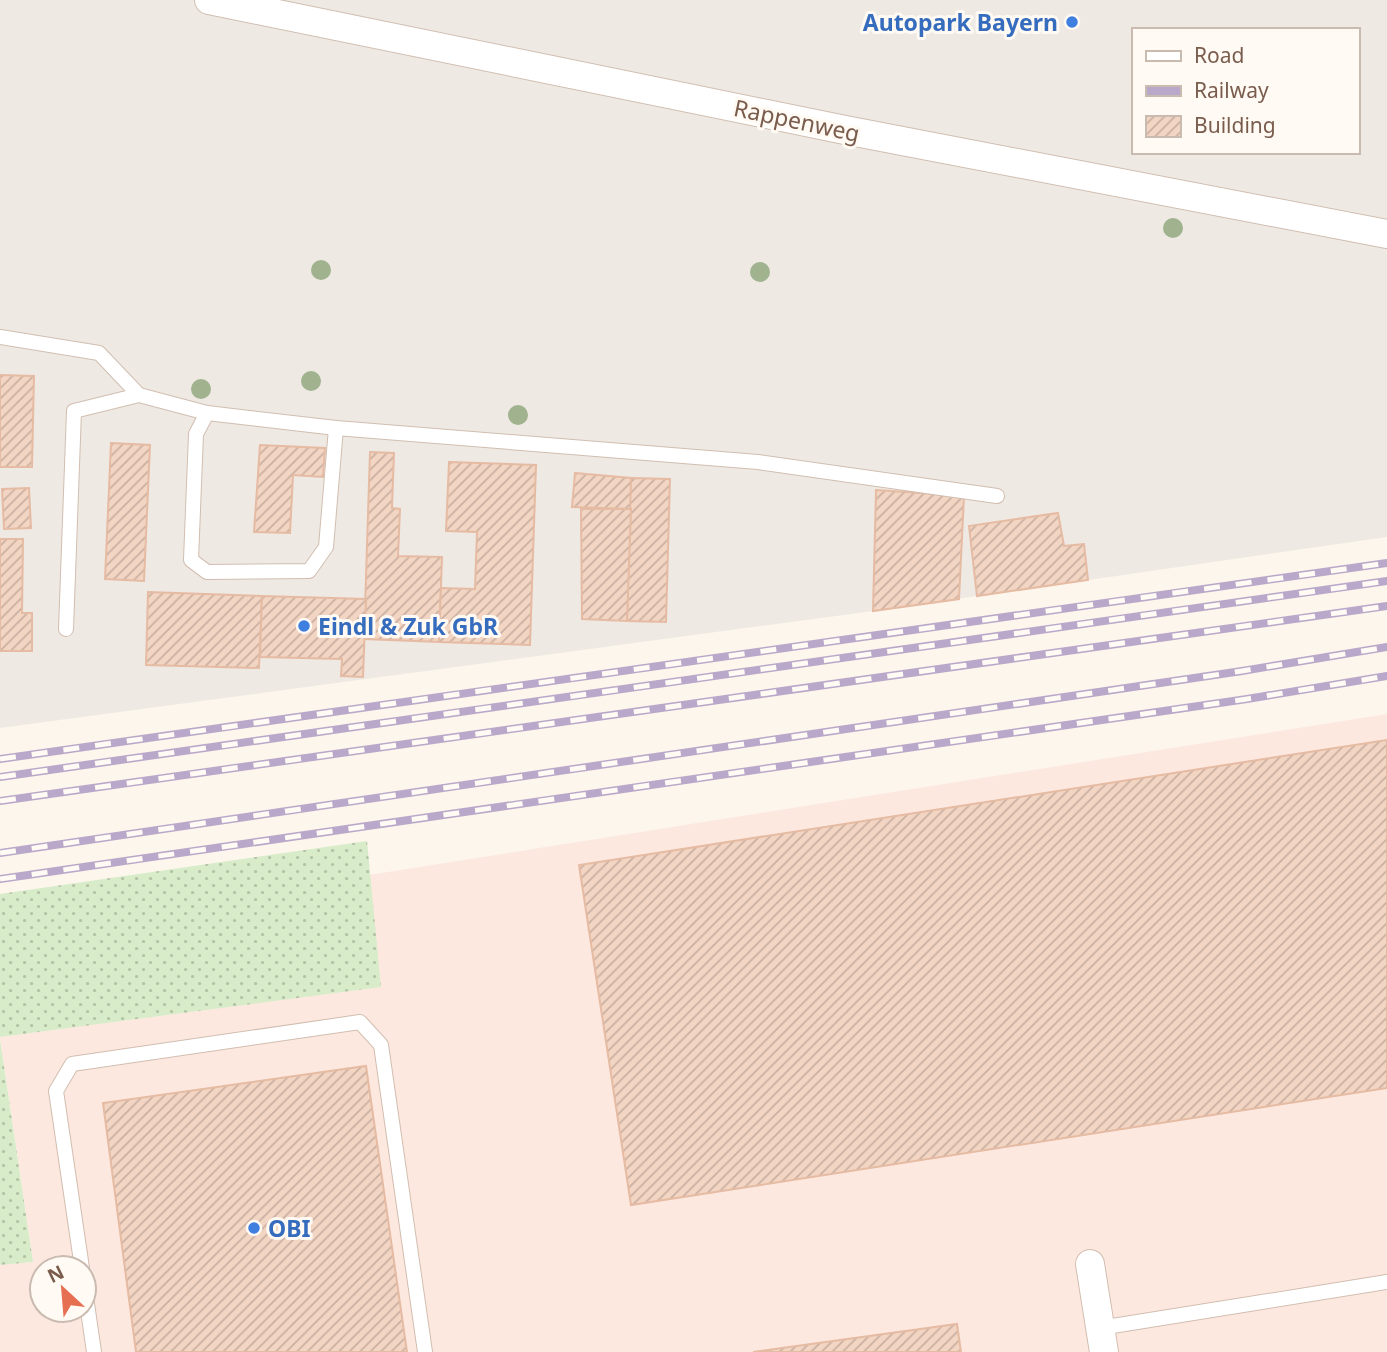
<svg xmlns="http://www.w3.org/2000/svg" width="1387" height="1352" font-family="'Noto Sans',sans-serif">
  <defs>
    <pattern id="grass-dots" width="8" height="8" patternUnits="userSpaceOnUse" patternTransform="scale(1.75)"><rect width="8" height="8" fill="#d8ecc9"/><path d="M2 2h.1M6 6h.1" fill="none" stroke="#b4c2a5" stroke-width="1.8" stroke-linecap="round"/></pattern>
    <pattern id="building-hatch" width="6" height="6" patternUnits="userSpaceOnUse" patternTransform="scale(1.75)"><rect width="6" height="6" fill="#f3d5c3"/><path d="M-1 1l2-2M0 6l6-6M5 7l2-2" fill="none" stroke="#cab0a1"/></pattern>
  </defs>
  <rect width="100%" height="100%" fill="#fdf6ec"/>
  <!-- commercial -->
  <path fill="#fde8e0" fill-rule="evenodd" d="M1387,714V1352H0V1265L33,1262L0,1037L380,987L369,875ZM42,1268H84V1310H42Z"/>
  <!-- industrial -->
  <path fill="#efe9e4" fill-rule="evenodd" d="M0,0H1387V537L873,611L0,728ZM1133,30H1357V152H1133Z"/>
  <!-- grass -->
  <g fill="url(#grass-dots)">
    <polygon points="367,841 381,987 0,1037 0,894"/>
    <polygon points="0,1039 33,1262 0,1265"/>
  </g>
  <!-- building -->
  <g fill="url(#building-hatch)" stroke="#e6bba3" stroke-width="2">
    <polygon points="0,375 34,376 32,467 0,467"/>
    <polygon points="111,443 150,445 144,581 105,579"/>
    <polygon points="260,445 325,448 323,477 293,475 290,533 254,532"/>
    <polygon points="370,452 394,453 392,508 400,509 398,556 442,557 439,642 364,639"/>
    <polygon points="449,462 536,465 530,645 439,642 441,588 475,589 477,532 446,531"/>
    <polygon points="575,473 631,478 631,509 572,507"/>
    <polygon points="631,478 670,479 666,622 627,621"/>
    <polygon points="29,488 31,528 4,529 2,489"/>
    <polygon points="876,490 964,496 959,599 873,611"/>
    <polygon points="581,509 631,509 627,621 582,619"/>
    <polygon points="1058,513 1064,546 1084,544 1088,580 977,596 969,526"/>
    <polygon points="0,539 23,539 22,613 32,613 32,651 0,651"/>
    <polygon points="148,592 262,596 259,668 146,665"/>
    <polygon points="262,596 366,599 363,677 341,676 342,659 260,657"/>
    <polygon points="1387,740 1387,1088 631,1205 579,865"/>
    <polygon points="366,1066 407,1352 136,1352 103,1103"/>
    <polygon points="957,1324 961,1352 753,1352"/>
  </g>
  <g fill="none" stroke-linecap="round" stroke-linejoin="round">
    <defs>
      <g id="service">
        <polyline points="0,337 99,353 139,395"/>
        <polyline points="207,413 196,434 191,560 207,572 309,571 326,547 336,428"/>
        <polyline points="66,629 74,411 139,395 207,413 336,428 758,462 997,496"/>
        <polyline points="82,1268 56,1091 72,1064 360,1022 381,1045 425,1352"/>
        <polyline points="84,1283 94,1352"/>
        <polyline points="1100,1328 1387,1282"/>
      </g>
      <g id="minor">
        <polyline points="209,0 845,130 1387,234"/>
        <polyline points="1090,1264 1104,1352"/>
      </g>
    </defs>
    <!-- service casing -->
    <use href="#service" stroke="#d1beb0" stroke-width="16"/>
    <!-- minor casing -->
    <use href="#minor" stroke="#d1beb0" stroke-width="30"/>
    <!-- service -->
    <use href="#service" stroke="#fff" stroke-width="14"/>
    <!-- minor -->
    <use href="#minor" stroke="#fff" stroke-width="28"/>
    <defs>
      <g id="rail">
        <polyline points="0,759 1387,563"/>
        <polyline points="0,777 1387,581"/>
        <polyline points="0,801 1387,606"/>
        <polyline points="0,853 1242,671 1387,647"/>
        <polyline points="0,879 1247,699 1387,676"/>
      </g>
    </defs>
    <!-- rail casing -->
    <use href="#rail" stroke="#b9a8c9" stroke-width="8"/>
    <!-- rail -->
    <use href="#rail" stroke="#fffaf3" stroke-width="5" stroke-dasharray="16" stroke-linecap="butt"/>
  </g>
  <!-- trees -->
  <g fill="#a0b28e">
    <circle cx="1173" cy="228" r="10"/>
    <circle cx="321" cy="270" r="10"/>
    <circle cx="760" cy="272" r="10"/>
    <circle cx="311" cy="381" r="10"/>
    <circle cx="201" cy="389" r="10"/>
    <circle cx="518" cy="415" r="10"/>
  </g>
  <!-- markers -->
  <g fill="#3f7fe0" stroke="#fffaf3" stroke-width="2.5">
    <circle cx="1072" cy="22" r="7"/>
    <circle cx="304" cy="626" r="7"/>
    <circle cx="254" cy="1228" r="7"/>
  </g>
  <g text-anchor="middle" dominant-baseline="central" stroke-width="6" stroke-linejoin="round" paint-order="stroke">
    <!-- shop labels -->
    <g font-size="23" font-weight="bold" fill="#366cbe" stroke="#fffaf3" text-anchor="start">
      <text x="1058" y="22" text-anchor="end">Autopark Bayern</text>
      <text x="318" y="626">Eindl &amp; Zuk GbR</text>
      <text x="268" y="1228">OBI</text>
    </g>
    <!-- street labels -->
    <g font-size="23" fill="#7a5c4d" stroke="#fffaf3">
      <text transform="translate(797 120) rotate(12)">Rappenweg</text>
    </g>
  </g>
  <!-- legend -->
  <rect x="1132" y="28" width="228" height="126" fill="#fffaf3" stroke="#cabbb1" stroke-width="2"/>
  <rect x="1146" y="51" width="35" height="10" fill="#ffffff" stroke="#cabbb1" stroke-width="2"/>
  <text x="1194" y="63" font-size="21" fill="#7a5c4d">Road</text>
  <rect x="1146" y="86" width="35" height="10" fill="#b9a8c9" stroke="#cabbb1" stroke-width="2"/>
  <text x="1194" y="98" font-size="21" fill="#7a5c4d">Railway</text>
  <rect x="1146" y="116" width="35" height="21" fill="url(#building-hatch)" stroke="#cabbb1" stroke-width="2"/>
  <text x="1194" y="133" font-size="21" fill="#7a5c4d">Building</text>
  <!-- north arrow -->
  <g transform="translate(63 1289) rotate(334)"><circle r="33" fill="#fffaf3" stroke="#cabbb1" stroke-width="2"/>
  <path d="M0-5L12 26L0 18L-12 26Z" fill="#e76f51"/>
  <text y="-10" font-size="19" font-weight="bold" text-anchor="middle" fill="#7a5c4d">N</text>
  </g>
</svg>
